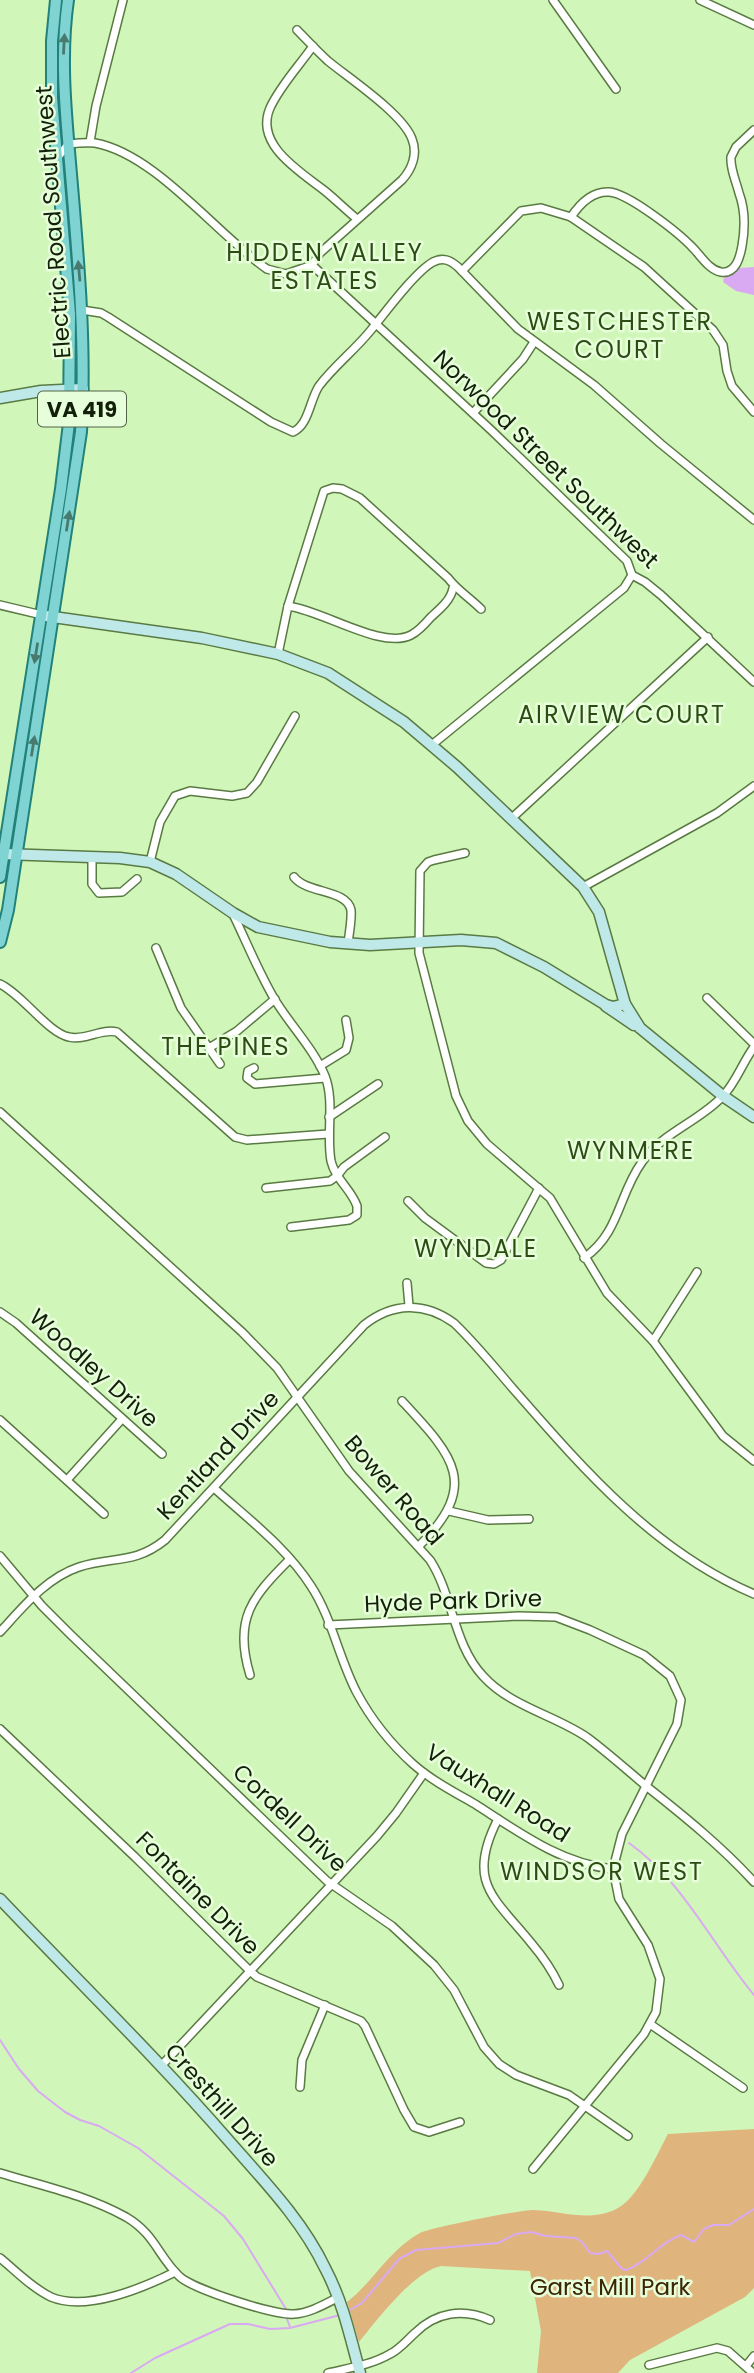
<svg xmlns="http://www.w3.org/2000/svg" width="754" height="2373" font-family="Poppins,sans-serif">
  <rect width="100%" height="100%" fill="#d1f6b9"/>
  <!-- green -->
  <path fill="#dfb57d" d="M754,2129V2288L745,2297L630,2360L618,2373H537L541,2331L530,2271L441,2266C413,2272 377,2320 359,2342L347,2302C373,2282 390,2249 420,2233C429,2228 524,2209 534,2210C562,2211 592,2223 618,2208C639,2197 657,2154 668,2134Z"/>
  <!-- water -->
  <polygon fill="#d9aaf2" points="754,267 754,295 736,291 723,282 725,273 740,268"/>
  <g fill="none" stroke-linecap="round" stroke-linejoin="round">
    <!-- stream -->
    <g stroke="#d9aaf2" stroke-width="2">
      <path d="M629,1843C683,1881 713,1946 754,1995"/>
      <polyline points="0,2040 19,2069 38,2091 65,2112 80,2120 99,2126 138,2148 224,2216 243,2239 286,2309"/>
      <path d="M348,2311L362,2303L399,2259L416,2250L498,2243L516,2234L531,2232L546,2236L576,2238L582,2242L590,2253L599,2254L607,2251L622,2269L626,2270C647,2263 660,2242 681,2235L694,2242L704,2229L713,2225H729L754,2209"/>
      <polyline points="287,2319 290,2327"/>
      <polyline points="131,2373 155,2358 230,2324 248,2324 270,2329 290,2328 340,2315"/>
    </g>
    <defs>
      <g id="street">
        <polyline points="553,0 616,89"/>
        <polyline points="700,0 754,25"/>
        <path d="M297,30C307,40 317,51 328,61C350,79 403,114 412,139C418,154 412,169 402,180L320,253L312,265"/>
        <path d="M313,46C299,66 280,86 270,108C254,145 301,172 325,191C336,200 346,210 357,219"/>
        <polyline points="90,142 96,106 123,0"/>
        <path d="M56,160L68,144C77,143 87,142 95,143C156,154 217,235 267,269L286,274L312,265"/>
        <path d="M571,217C579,205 592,191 609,192C628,193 679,233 693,248C701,256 709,270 721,272C736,274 740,257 742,246C745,229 745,209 739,193C736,181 730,169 731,157L736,147L754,130"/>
        <polyline points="312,265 491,430 627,561 632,575 645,582 661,595 754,682"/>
        <polyline points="462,271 521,211 541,208 571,217 644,267 713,330 723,345 727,371 732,386 754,412"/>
        <path d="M82,310L101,313L108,317L271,422L293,432C309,425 310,399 319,386C334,366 355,350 371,330C385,313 415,272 433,262C443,257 450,260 458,267L518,329L594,385L661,444L754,520"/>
        <polyline points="473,413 523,359 534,342"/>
        <polyline points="0,605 42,615"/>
        <path d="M288,606C324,611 382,650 411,635C419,631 425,624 431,617C440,609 451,600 453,588"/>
        <path d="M278,654L288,606L324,491L333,488L342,489L360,498L448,578C457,590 470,598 481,609"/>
        <polyline points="433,744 624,588 632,575"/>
        <polyline points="512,818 708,637"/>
        <polyline points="465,853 434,860 428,862 420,871 419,953 456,1096 468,1121 487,1144 550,1198 607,1293 653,1341 723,1436 754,1461"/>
        <polyline points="92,857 92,884 99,893 122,892 137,879"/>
        <polyline points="150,862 160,822 175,796 190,791 232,796 247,793 257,782 295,716"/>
        <path d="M294,877C307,894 347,889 351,910C352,920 349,933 348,944"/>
        <polyline points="583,887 717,813 754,786"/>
        <path d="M233,914C247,943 259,973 275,1000C291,1026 313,1048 325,1076C335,1102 326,1133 331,1161C335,1179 351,1189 357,1206V1215L349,1220L291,1227"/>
        <polyline points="156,948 181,1008 220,1064"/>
        <path d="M0,984C23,995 48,1033 69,1037C86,1041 101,1028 117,1032L235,1137L247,1140L328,1134"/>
        <polyline points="707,998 754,1044"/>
        <polyline points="209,1048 237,1031 275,999"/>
        <polyline points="320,1066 346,1050 349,1038 346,1020"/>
        <polyline points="254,1068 248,1071 247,1078 255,1084 325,1078"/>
        <path d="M0,1112L242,1332L277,1368L349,1471L430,1560C453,1595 453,1644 483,1676C511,1707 555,1715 588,1738C608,1753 627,1770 646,1786C684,1816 721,1846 754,1882"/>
        <polyline points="329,1117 378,1084"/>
        <polyline points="266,1188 330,1181 337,1176 344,1167 385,1137"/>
        <polyline points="408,1201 425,1218 486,1263 494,1264 501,1260 539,1188"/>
        <path d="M584,1258C620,1233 618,1195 642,1162C662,1133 698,1122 722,1097C736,1083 742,1063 754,1047"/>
        <polyline points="407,1283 409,1306"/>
        <polyline points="0,1312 16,1323 162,1454"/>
        <polyline points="653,1341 697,1272"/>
        <path d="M402,1401C453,1456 481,1484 419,1546"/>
        <polyline points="0,1420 104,1514"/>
        <polyline points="67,1480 122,1419"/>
        <path d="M214,1488C247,1518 286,1547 311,1586C332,1618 339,1659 357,1693C371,1719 391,1744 413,1764C431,1780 454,1792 475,1804C517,1831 561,1864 613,1869"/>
        <polyline points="449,1511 488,1520 529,1519"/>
        <polyline points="0,1556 42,1606 71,1635 327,1881 392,1926 434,1965 454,1990 484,2047 499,2064 516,2075 569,2095 628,2136"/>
        <polyline points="328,1625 519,1616 556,1617 590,1630 644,1655 670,1676 681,1700 677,1724 622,1834 613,1869 619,1899 648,1945 660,1979 656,2012 644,2034 533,2169"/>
        <path d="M0,1632C23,1607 46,1578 79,1567C112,1556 134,1565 165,1540L364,1325C393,1302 425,1302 454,1323C476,1344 495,1368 515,1391C584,1470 655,1552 754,1594"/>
        <path d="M250,1675C233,1619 252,1597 290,1559"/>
        <polyline points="0,1729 135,1857 250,1971 257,1977 361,2021 365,2026 404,2110 414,2127 429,2132 460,2122"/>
        <path d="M498,1819C465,1883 495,1898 532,1944C543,1957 552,1970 559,1985"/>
        <polyline points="650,2024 743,2088"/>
        <polyline points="162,2065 377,1836 396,1813 424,1773"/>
        <polyline points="300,2087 302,2060 325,2005"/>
        <path d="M0,2173C43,2186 86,2195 126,2217C155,2234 158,2256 179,2276C192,2289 276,2316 294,2314C310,2313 325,2304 339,2297"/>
        <path d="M0,2258C16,2271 32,2288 51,2297C86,2312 143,2288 175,2272"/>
        <polyline points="649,2365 717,2348 728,2351 753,2373"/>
        <polyline points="746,2366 754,2356"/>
        <path d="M328,2373C349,2368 371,2365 390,2354C400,2349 407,2340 415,2333C436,2312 463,2308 490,2320"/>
      </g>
      <g id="secondary">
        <polyline points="0,398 41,391 83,389"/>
        <polyline points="46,616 202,638 278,654 328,673 404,722 457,767 583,887 599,912 625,1004 640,1028 723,1096 754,1117"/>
        <polyline points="3,854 120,858 150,862 176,874 233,913 258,927 330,942 370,945 461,940 496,943 544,967 606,1005 613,1007 625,1004"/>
        <polyline points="606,1006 634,1025"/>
        <path d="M0,1899C77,1980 156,2057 229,2141C264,2181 302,2220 325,2268C343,2302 350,2336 360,2373"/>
      </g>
      <g id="primary">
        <polyline points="0,877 61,489 69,423 70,314 52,98 52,41 56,0"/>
        <path d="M0,942L8,910L81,432C86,349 79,268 72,186C67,124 59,62 68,0"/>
      </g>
    </defs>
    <!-- street casing -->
    <use href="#street" stroke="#5a7a43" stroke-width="10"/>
    <!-- secondary casing -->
    <use href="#secondary" stroke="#5a7a43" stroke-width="13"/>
    <!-- primary casing -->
    <use href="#primary" stroke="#228279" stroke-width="14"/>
    <!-- street -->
    <use href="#street" stroke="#fff" stroke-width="7"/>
    <!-- secondary -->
    <use href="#secondary" stroke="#bfe9e9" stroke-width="10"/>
    <!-- primary -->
    <use href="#primary" stroke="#7fd4d3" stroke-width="10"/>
  </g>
  <!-- one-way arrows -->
  <defs><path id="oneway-solid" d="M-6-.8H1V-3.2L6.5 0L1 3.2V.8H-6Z" transform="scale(1.75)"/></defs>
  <g fill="#487a6e">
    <use href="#oneway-solid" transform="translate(64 44) rotate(-87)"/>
    <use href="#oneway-solid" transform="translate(79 271) rotate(-95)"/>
    <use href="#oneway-solid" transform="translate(68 521) rotate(-81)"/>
    <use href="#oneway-solid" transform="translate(36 653) rotate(99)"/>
    <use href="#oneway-solid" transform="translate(33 746) rotate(-81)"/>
  </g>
  <g text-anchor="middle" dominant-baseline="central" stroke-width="5" stroke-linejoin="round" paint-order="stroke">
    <!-- shield labels -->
    <rect fill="#e7feda" stroke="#526348" stroke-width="2" x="38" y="391.5" width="88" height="35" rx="5"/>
    <g font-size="21" font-weight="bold" fill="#122009">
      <text x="82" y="409">VA 419</text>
    </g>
    <!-- street labels -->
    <g font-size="23" fill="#122009" stroke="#e7feda">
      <text transform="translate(53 222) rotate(-94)">Electric Road Southwest</text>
      <text transform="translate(546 459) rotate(44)">Norwood Street Southwest</text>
      <text transform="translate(94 1368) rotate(42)">Woodley Drive</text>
      <text transform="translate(218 1455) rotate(-47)">Kentland Drive</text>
      <text transform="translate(394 1490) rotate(49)">Bower Road</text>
      <text transform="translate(453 1601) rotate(-2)">Hyde Park Drive</text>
      <text transform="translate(498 1793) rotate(32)">Vauxhall Road</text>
      <text transform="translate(290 1818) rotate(43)">Cordell Drive</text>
      <text transform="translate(198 1893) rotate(45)">Fontaine Drive</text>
      <text transform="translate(222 2105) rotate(48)">Cresthill Drive</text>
    </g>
    <!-- park labels -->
    <g font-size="23" fill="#3b2503" stroke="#e7feda">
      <text x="610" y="2287">Garst Mill Park</text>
    </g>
    <!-- neighbourhood labels -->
    <g font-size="24" letter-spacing="2" fill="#2d4c14" stroke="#e7feda">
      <text x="325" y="252">HIDDEN VALLEY<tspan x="325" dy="28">ESTATES</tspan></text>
      <text x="620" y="321">WESTCHESTER<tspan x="620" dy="28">COURT</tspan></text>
      <text x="622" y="714">AIRVIEW COURT</text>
      <text x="226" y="1046">THE PINES</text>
      <text x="631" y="1150">WYNMERE</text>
      <text x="476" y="1248">WYNDALE</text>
      <text x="602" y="1871">WINDSOR WEST</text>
    </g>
  </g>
</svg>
